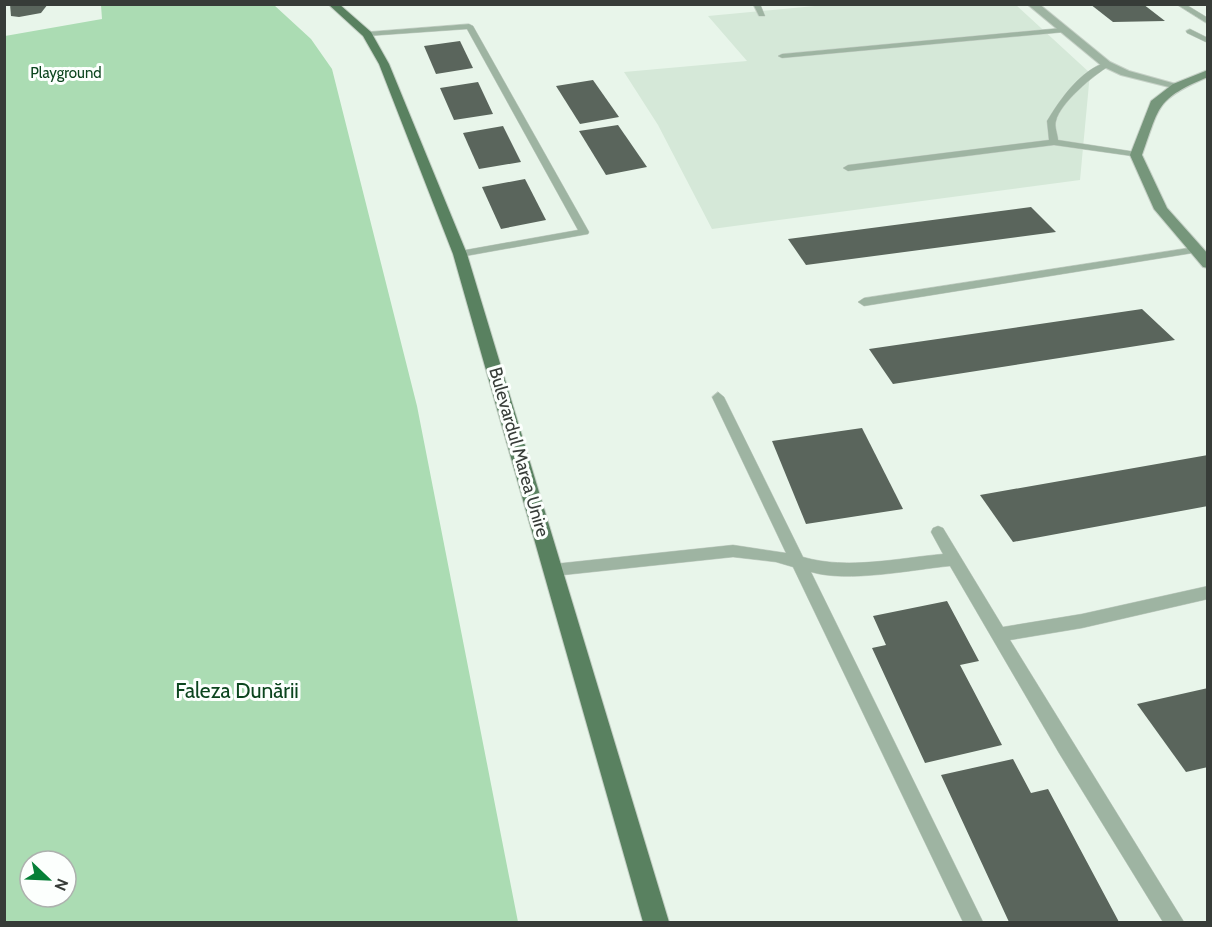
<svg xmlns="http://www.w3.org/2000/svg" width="1212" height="927" font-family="Cabin,sans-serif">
  <rect width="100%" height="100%" fill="#e8f5ea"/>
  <!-- built -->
  <polygon fill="#d5e8d8" points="836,4 1016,5 1090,73 1080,180 712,229 658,125 624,72 747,61 708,16"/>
  <!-- green -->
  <path fill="#abdcb3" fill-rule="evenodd" d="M101,5H274L311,39L332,69L417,406L518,922H5V36L102,19ZM30,861H66V897H30Z"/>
  <!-- building -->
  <g fill="#5a655c">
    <polygon points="10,4 48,4 41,13 19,17 11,16"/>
    <polygon points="1090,4 1143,4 1165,21 1113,22"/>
    <polygon points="460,41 473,68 436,74 424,46"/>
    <polygon points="593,80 619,117 580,124 556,86"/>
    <polygon points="478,82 493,114 454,120 440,88"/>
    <polygon points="618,125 647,167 606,175 579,131"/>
    <polygon points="503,126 521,162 479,169 463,133"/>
    <polygon points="525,179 546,220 501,229 482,187"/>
    <polygon points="1031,207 1056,232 806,265 788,239"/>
    <polygon points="1142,309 1175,340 893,384 869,349"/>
    <polygon points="862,428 903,509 806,524 772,441"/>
    <polygon points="1208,455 1208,506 1013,542 980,495"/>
    <polygon points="947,601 979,661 960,665 1002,745 925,763 872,648 886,645 873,616"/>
    <polygon points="1208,688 1208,767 1186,772 1137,704"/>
    <polygon points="1013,759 1031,793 1048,789 1119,922 1009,922 941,775"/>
  </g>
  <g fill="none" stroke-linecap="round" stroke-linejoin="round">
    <defs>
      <g id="lane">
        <polygon points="753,4 760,4 765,16 759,16"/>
        <polygon points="1176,4 1185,4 1208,18 1208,24"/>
        <polygon points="469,24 473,26 589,232 588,234 460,257 455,254 460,251 578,230 467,29 367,36 363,34 367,32"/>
        <polygon points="1062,28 1065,28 1065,32 782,58 778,56 782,54"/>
        <polygon points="1190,29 1208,38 1208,43 1187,33 1186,31"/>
        <path d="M1106,62H1109V66C1094,75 1060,103 1056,121C1054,126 1058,135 1058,140L1136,152L1141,155L1139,157L1054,145L848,171L843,168L848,165L1049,140L1047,121C1061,98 1080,71 1106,62Z"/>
        <polygon points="1195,247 1199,248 1199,252 864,306 858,302 864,298"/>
        <path d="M718,392L724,397L803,557C848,570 898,558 943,554L931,532L933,528L938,526L943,528L1003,627L1082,614L1208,586V599L1082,628L1010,640L1184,922H1163L1059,753L950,566C910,570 848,583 811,572L983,922H963L793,567L776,562L733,557L554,576L549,574L547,570L549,566L554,564L733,545L786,553L712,397Z"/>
      </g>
      <polygon id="street" points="1027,4 1039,4 1110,62 1129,71 1183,86 1177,89 1121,75 1102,66"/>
      <path id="secondary" d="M1208,70V77C1156,99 1160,105 1142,155L1167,208L1208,254V268L1203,267L1154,209L1130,155L1151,101L1173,84Z"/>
      <polygon id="primary" points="328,4 339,4 371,32 389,64 467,254 669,922 643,922 453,254 379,64 363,36"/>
    </defs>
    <!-- lane casing -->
    <use href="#lane" stroke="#c5d0c6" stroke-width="1"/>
    <!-- street casing -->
    <use href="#street" stroke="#c5d0c6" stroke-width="2"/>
    <!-- secondary casing -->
    <use href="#secondary" stroke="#c5d0c6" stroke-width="2"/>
    <!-- primary casing -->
    <use href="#primary" stroke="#c5d0c6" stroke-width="2"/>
    <!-- lane -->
    <use href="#lane" fill="#9eb4a2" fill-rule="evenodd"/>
    <!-- street -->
    <use href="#street" fill="#9eb4a2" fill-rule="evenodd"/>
    <!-- secondary -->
    <use href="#secondary" fill="#76967b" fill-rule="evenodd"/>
    <!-- primary -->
    <use href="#primary" fill="#598160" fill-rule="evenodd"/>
  </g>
  <g text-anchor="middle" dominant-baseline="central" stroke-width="6" stroke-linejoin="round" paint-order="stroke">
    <!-- far-park labels -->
    <g font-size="15" fill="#0c451e" stroke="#fcfffd">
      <text x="66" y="73">Playground</text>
    </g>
    <!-- street labels -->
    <g font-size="18" fill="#373c38" stroke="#fcfffd">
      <text transform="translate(519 452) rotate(74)">Bulevardul Marea Unire</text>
    </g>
    <!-- near-park labels -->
    <g font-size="21" fill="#0c451e" stroke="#fcfffd">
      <text x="237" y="690">Faleza Dunării</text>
    </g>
  </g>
  <!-- border -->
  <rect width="1212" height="927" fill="none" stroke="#373c38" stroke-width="12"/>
  <!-- north arrow -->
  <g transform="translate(48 879) rotate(113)"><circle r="28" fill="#fcfffd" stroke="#adb1ae" stroke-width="1.5"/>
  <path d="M0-4.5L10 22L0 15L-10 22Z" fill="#067f37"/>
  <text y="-9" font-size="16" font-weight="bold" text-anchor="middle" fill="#373c38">N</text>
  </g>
</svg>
